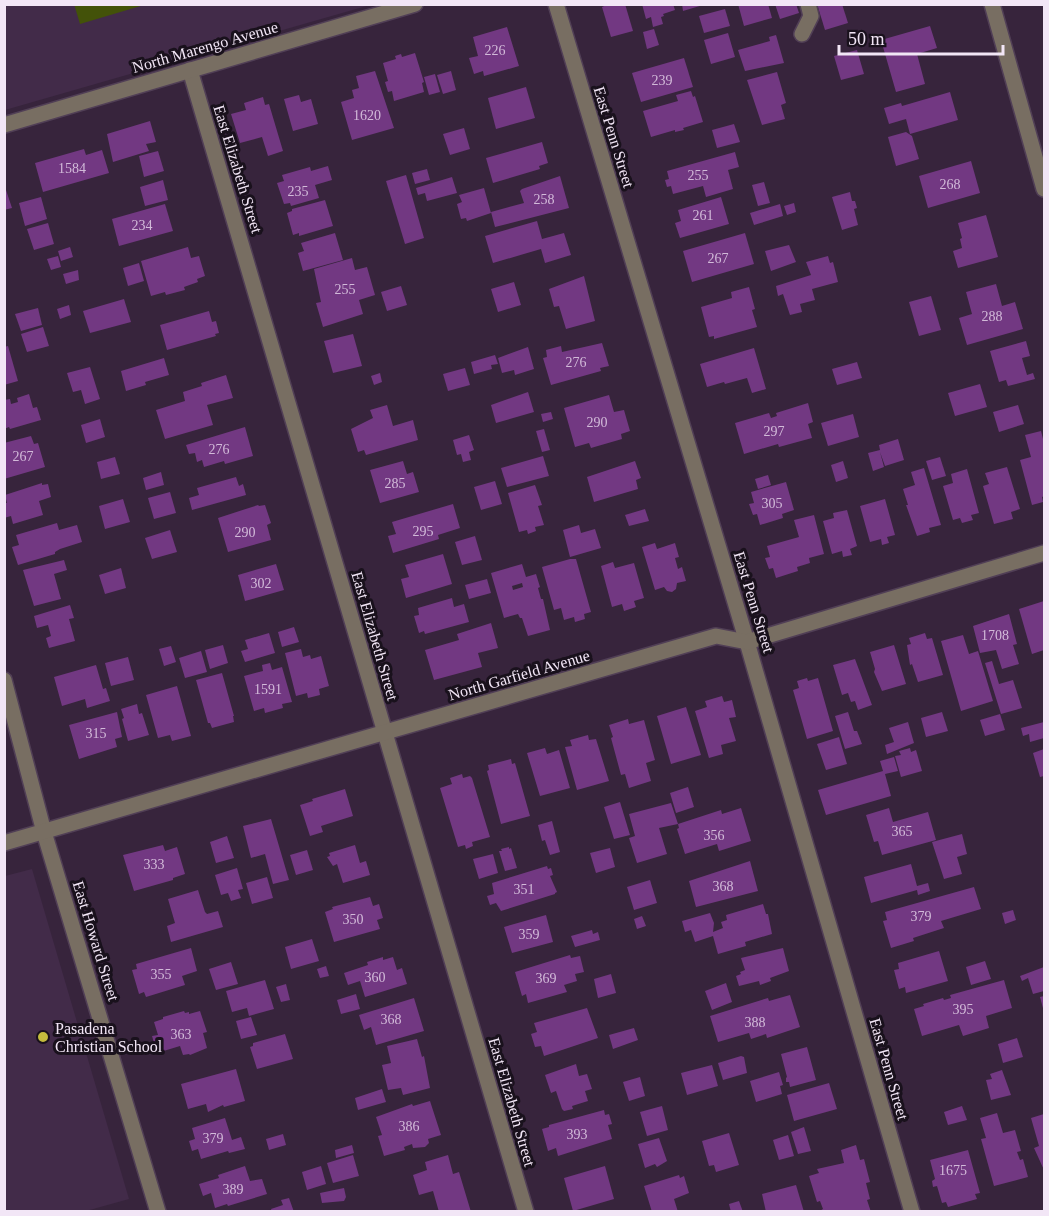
<svg xmlns="http://www.w3.org/2000/svg" width="1049" height="1216" font-family="'Times New Roman',serif">
  <rect width="100%" height="100%" fill="#37243c"/>
  <!-- built -->
  <g fill="#422b49">
    <polygon points="5,5 370,5 5,110"/>
    <polygon points="32,869 129,1199 86,1211 5,1211 5,876"/>
  </g>
  <!-- green -->
  <polygon fill="#435209" points="74,4 144,4 144,5 80,24"/>
  <!-- building -->
  <g fill="#723882" fill-rule="evenodd">
    <polygon points="609,4 625,4 633,31 611,37 602,7"/>
    <polygon points="642,4 673,4 675,10 663,14 664,16 661,17 663,24 653,27 651,17 646,19"/>
    <polygon points="682,4 703,4 703,5 683,11"/>
    <polygon points="738,4 768,4 772,18 744,26"/>
    <polygon points="775,4 796,4 799,13 780,19"/>
    <polygon points="817,4 842,4 848,23 825,30"/>
    <polygon points="725,9 730,26 704,33 699,16"/>
    <polygon points="930,26 937,48 917,54 925,84 896,92 881,40"/>
    <polygon points="507,27 519,66 484,76 483,71 474,74 469,58 478,56 473,37"/>
    <polygon points="654,29 659,45 647,49 643,32"/>
    <polygon points="728,33 735,57 711,64 704,40"/>
    <polygon points="776,35 784,63 745,71 738,50 770,41 769,37"/>
    <polygon points="857,50 864,74 841,80 834,56"/>
    <polygon points="415,53 424,82 422,83 424,92 394,101 392,91 388,92 385,82 388,81 383,63 396,59 395,56 401,54 402,57"/>
    <polygon points="684,58 693,87 641,102 632,73"/>
    <polygon points="375,71 394,128 352,140 341,102 354,98 352,90 359,88 356,76"/>
    <polygon points="451,71 456,90 443,94 437,75"/>
    <polygon points="777,72 786,103 781,105 785,119 762,125 747,80"/>
    <polygon points="435,74 440,92 429,95 424,77"/>
    <polygon points="526,87 535,118 496,129 488,98"/>
    <polygon points="691,91 693,97 695,96 703,122 683,128 684,130 675,132 675,130 651,137 643,111 678,101 676,95"/>
    <polygon points="950,92 958,120 910,134 906,119 889,124 884,108 901,103 902,106"/>
    <polygon points="299,95 301,102 311,99 318,124 293,131 284,99"/>
    <polygon points="263,97 265,105 269,104 283,151 268,156 262,137 240,143 231,114 246,110 244,103"/>
    <polygon points="150,121 156,142 146,144 149,151 113,162 107,134"/>
    <polygon points="734,124 740,142 717,148 712,130"/>
    <polygon points="464,128 470,149 450,155 443,134"/>
    <polygon points="906,132 912,136 919,159 896,166 888,137"/>
    <polygon points="542,142 548,163 539,166 540,169 493,183 486,158"/>
    <polygon points="84,149 86,155 102,150 109,173 43,192 35,163"/>
    <polygon points="158,151 164,171 144,177 139,156"/>
    <polygon points="735,152 739,167 728,170 733,189 706,197 703,186 673,194 671,186 667,187 665,180 669,179 667,171"/>
    <polygon points="971,161 980,193 928,208 919,176"/>
    <polygon points="328,166 332,180 315,185 319,198 291,206 290,203 284,204 277,183 284,181 282,175 310,167 311,171"/>
    <polygon points="427,169 430,180 415,184 412,173"/>
    <polygon points="406,175 424,238 405,244 386,181"/>
    <polygon points="560,176 569,208 495,227 491,212 524,203 520,191 522,189"/>
    <polygon points="452,177 457,193 427,201 425,193 418,195 416,188"/>
    <polygon points="163,180 168,200 145,206 140,187"/>
    <polygon points="764,182 770,203 758,206 752,185"/>
    <polygon points="4,184 12,208 4,210"/>
    <polygon points="484,188 491,213 467,221 466,218 461,219 457,204 462,202 459,195"/>
    <polygon points="850,192 852,201 855,201 857,208 854,209 858,225 842,230 832,197"/>
    <polygon points="41,197 47,219 25,226 19,203"/>
    <polygon points="721,197 729,224 680,238 675,223 681,221 678,210"/>
    <polygon points="325,200 333,226 299,236 299,233 293,235 287,213 292,211 292,209"/>
    <polygon points="794,203 796,212 787,215 784,206"/>
    <polygon points="165,204 173,231 119,246 112,219"/>
    <polygon points="780,204 783,216 754,225 750,213"/>
    <polygon points="986,215 998,257 958,268 953,251 962,248 960,239 962,238 958,223"/>
    <polygon points="537,221 542,239 564,233 571,255 545,263 541,249 493,263 485,236"/>
    <polygon points="48,223 54,244 34,250 27,229"/>
    <polygon points="335,233 343,260 303,271 298,253 304,251 301,243"/>
    <polygon points="745,233 754,264 692,282 683,251"/>
    <polygon points="789,245 796,262 771,271 765,251"/>
    <polygon points="70,247 73,257 61,261 58,251"/>
    <polygon points="188,247 191,258 199,256 205,276 197,279 198,282 184,287 185,290 166,295 165,292 151,296 141,261"/>
    <polygon points="58,256 61,267 51,270 47,259"/>
    <polygon points="828,256 830,263 833,262 838,282 812,289 815,300 800,304 802,312 790,315 783,294 778,296 776,286 811,275 806,262"/>
    <polygon points="352,258 355,270 367,267 375,295 359,300 363,314 323,327 316,303 321,302 314,269"/>
    <polygon points="139,263 144,281 128,286 123,268"/>
    <polygon points="78,270 79,280 66,284 63,274"/>
    <polygon points="584,276 595,321 566,329 559,306 554,307 549,289"/>
    <polygon points="514,282 521,305 498,312 491,289"/>
    <polygon points="996,284 1002,306 1015,302 1023,329 967,345 959,318 972,314 966,292"/>
    <polygon points="401,286 407,305 387,311 381,292"/>
    <polygon points="749,287 755,309 752,310 757,327 714,339 714,336 709,337 701,307 732,298 731,292"/>
    <polygon points="931,296 941,330 919,336 909,302"/>
    <polygon points="124,299 131,322 90,333 83,311"/>
    <polygon points="69,305 71,315 60,319 57,309"/>
    <polygon points="38,308 42,325 21,331 15,314"/>
    <polygon points="209,311 212,322 216,321 219,333 215,334 216,336 167,350 160,325"/>
    <polygon points="43,327 49,346 27,352 21,334"/>
    <polygon points="353,334 362,366 333,373 324,341"/>
    <polygon points="1026,341 1030,356 1022,358 1027,375 1033,373 1035,379 1008,386 1006,380 999,382 990,351"/>
    <polygon points="602,343 609,366 600,368 601,371 551,385 543,358 547,357 546,350 561,346 562,352"/>
    <polygon points="8,346 18,381 4,385 4,347"/>
    <polygon points="528,347 534,369 515,375 514,370 502,373 498,358"/>
    <polygon points="754,348 766,389 752,393 747,378 725,384 724,382 707,387 700,364"/>
    <polygon points="495,355 498,364 491,365 492,369 474,374 471,362"/>
    <polygon points="164,358 169,375 145,382 146,385 126,391 121,371"/>
    <polygon points="857,362 862,378 837,385 832,369"/>
    <polygon points="90,367 100,399 85,404 81,390 73,392 67,373"/>
    <polygon points="465,368 470,385 448,391 443,374"/>
    <polygon points="380,373 382,382 374,385 371,376"/>
    <polygon points="226,375 233,398 207,405 213,425 165,439 156,410 185,401 183,392 202,386 201,383"/>
    <polygon points="980,384 987,407 955,416 948,393"/>
    <polygon points="528,392 534,412 496,423 491,405"/>
    <polygon points="29,394 33,408 37,407 41,420 10,429 9,427 4,429 4,400 10,399 11,404 18,402 17,398"/>
    <polygon points="609,395 614,412 624,410 630,431 621,434 622,439 591,448 589,443 575,447 564,408"/>
    <polygon points="808,403 813,422 808,424 812,438 779,447 778,444 744,454 735,423 769,413 771,418 777,416 776,413"/>
    <polygon points="387,405 393,426 413,420 418,440 366,455 364,450 358,452 351,429 373,418 370,410"/>
    <polygon points="1018,405 1024,424 999,432 993,412"/>
    <polygon points="551,412 553,419 543,422 541,414"/>
    <polygon points="853,414 859,437 828,446 821,423"/>
    <polygon points="100,419 105,437 86,443 81,425"/>
    <polygon points="245,427 253,456 225,464 224,461 204,467 202,460 197,462 195,453 189,454 186,445"/>
    <polygon points="544,429 550,450 542,452 536,431"/>
    <polygon points="1041,431 1044,443 1043,453 1044,496 1042,497 1043,502 1032,505 1020,460 1031,457 1025,435"/>
    <polygon points="469,435 474,450 469,452 471,460 463,462 461,454 457,455 453,440"/>
    <polygon points="31,436 34,444 38,443 45,467 4,479 4,443"/>
    <polygon points="898,439 904,460 885,466 880,452 884,467 873,471 868,453 880,450 879,445"/>
    <polygon points="543,456 549,476 507,487 501,468"/>
    <polygon points="115,457 120,474 101,479 97,462"/>
    <polygon points="940,457 946,476 932,480 926,461"/>
    <polygon points="403,461 407,474 413,472 419,492 380,503 370,470"/>
    <polygon points="635,461 641,478 636,480 638,489 594,502 587,477"/>
    <polygon points="843,461 848,478 836,482 831,465"/>
    <polygon points="1007,467 1020,509 1011,512 1013,519 994,524 983,486 989,484 985,473"/>
    <polygon points="924,468 941,525 929,528 930,532 917,536 906,505 908,505 903,489 915,485 911,472"/>
    <polygon points="967,469 979,513 971,515 973,520 962,523 960,518 953,520 943,486 953,483 951,474"/>
    <polygon points="161,472 164,485 146,490 143,478"/>
    <polygon points="768,475 771,485 758,489 755,479"/>
    <polygon points="236,477 239,486 243,484 246,495 192,510 189,498 199,495 197,488"/>
    <polygon points="495,481 502,504 481,510 474,487"/>
    <polygon points="786,482 794,510 782,514 783,518 760,525 757,514 753,515 749,504 754,503 751,492"/>
    <polygon points="42,483 42,485 48,484 51,497 39,501 43,515 13,524 11,516 4,518 4,503 7,503 5,495"/>
    <polygon points="535,485 542,505 538,506 544,525 535,527 536,531 528,534 527,530 519,532 508,493"/>
    <polygon points="170,492 176,513 154,519 148,498"/>
    <polygon points="123,499 130,522 105,529 99,506"/>
    <polygon points="885,499 895,535 887,537 889,543 882,545 881,539 870,542 860,506"/>
    <polygon points="453,504 460,528 438,535 439,539 393,553 388,536 396,534 392,522"/>
    <polygon points="258,505 259,506 265,505 271,523 267,525 271,540 228,552 218,518"/>
    <polygon points="645,509 649,521 629,526 625,515"/>
    <polygon points="847,510 857,546 850,549 852,555 843,557 842,551 832,554 823,521 834,518 833,513"/>
    <polygon points="814,515 824,554 809,558 810,563 797,567 798,571 776,578 773,568 769,569 765,558 770,557 767,546 799,537 794,520"/>
    <polygon points="57,523 59,530 77,525 82,542 60,549 55,552 55,554 18,565 12,547 19,545 16,535"/>
    <polygon points="579,525 581,533 595,529 601,548 570,557 563,530"/>
    <polygon points="170,530 177,552 152,559 145,538"/>
    <polygon points="475,536 482,560 462,565 455,542"/>
    <polygon points="655,543 657,549 675,543 679,557 675,558 678,569 682,567 686,581 677,583 676,589 672,592 667,591 664,587 655,590 642,547"/>
    <polygon points="443,554 452,584 406,598 401,579 409,577 405,565"/>
    <polygon points="570,559 576,559 591,612 584,614 585,619 575,622 574,617 564,620 561,608 554,610 542,567"/>
    <polygon points="64,560 67,570 54,574 61,599 34,606 23,570"/>
    <polygon points="613,562 615,568 634,563 644,598 634,601 636,607 624,611 622,604 612,607 601,566"/>
    <polygon points="276,564 284,590 245,601 238,575"/>
    <path d="M522,564L526,577L536,574L540,587L538,588L541,599H543L550,630L528,636L522,618H520L518,614L504,618L491,573ZM522,583L523,587L513,590L512,586Z"/>
    <polygon points="121,568 126,588 105,594 99,575"/>
    <polygon points="487,579 491,593 469,599 465,585"/>
    <polygon points="452,598 454,607 464,604 469,622 425,634 424,631 419,633 414,616 419,615 418,608"/>
    <polygon points="1044,601 1044,650 1032,654 1019,609"/>
    <polygon points="70,605 74,618 69,619 75,641 49,648 46,638 51,636 48,625 37,628 34,616"/>
    <polygon points="1009,614 1017,644 1013,645 1019,664 1002,669 996,650 980,653 973,626"/>
    <polygon points="491,623 498,648 478,653 482,667 434,680 425,650 459,640 457,634"/>
    <polygon points="294,627 299,642 282,647 278,632"/>
    <polygon points="269,633 275,653 245,662 241,651 248,649 245,640"/>
    <polygon points="925,633 927,639 932,638 943,675 918,682 912,664 910,665 907,645 911,644 909,638"/>
    <polygon points="963,635 969,654 978,651 993,701 961,711 941,641"/>
    <polygon points="223,645 228,663 210,669 205,650"/>
    <polygon points="894,645 906,684 882,691 874,672 875,669 870,652"/>
    <polygon points="171,646 176,662 164,666 159,649"/>
    <polygon points="301,649 303,657 310,655 311,659 321,656 329,686 319,689 320,695 308,698 307,693 296,696 285,653"/>
    <polygon points="201,651 207,672 185,678 179,658"/>
    <polygon points="128,657 134,680 111,686 105,663"/>
    <polygon points="855,659 872,705 858,710 855,701 851,702 848,693 842,695 833,665"/>
    <polygon points="992,661 999,684 1013,680 1022,708 1001,714 985,663"/>
    <polygon points="270,663 272,670 282,667 292,702 282,704 283,708 265,713 264,708 254,711 244,676 263,671 262,665"/>
    <polygon points="96,665 103,689 106,688 110,701 87,708 85,699 62,706 54,677"/>
    <polygon points="222,673 234,716 233,716 234,722 212,728 210,723 208,723 196,680"/>
    <polygon points="807,678 808,681 818,678 833,731 807,739 793,690 799,688 797,681"/>
    <polygon points="177,686 191,736 172,741 170,735 158,738 146,695"/>
    <polygon points="722,696 724,702 732,700 736,717 729,718 736,741 721,745 723,754 709,758 695,711 707,707 705,701"/>
    <polygon points="137,704 139,714 142,713 149,735 128,741 122,719 124,718 121,709"/>
    <polygon points="686,707 701,755 671,764 657,716"/>
    <polygon points="117,712 122,737 115,739 117,747 79,759 69,725"/>
    <polygon points="848,712 854,731 857,731 862,744 845,749 835,716"/>
    <polygon points="942,712 948,731 926,737 921,718"/>
    <polygon points="1000,714 1005,730 985,736 980,720"/>
    <polygon points="628,719 629,724 644,720 655,760 646,763 651,781 629,788 625,774 621,775 611,738 613,737 609,725"/>
    <polygon points="908,722 914,743 887,754 885,745 894,742 889,728"/>
    <polygon points="1044,722 1044,738 1030,742 1029,734 1023,736 1021,728"/>
    <polygon points="588,735 589,740 596,739 609,781 577,790 565,747 572,746 570,740"/>
    <polygon points="839,737 847,764 826,770 817,744"/>
    <polygon points="545,748 547,754 559,750 570,788 540,796 527,753"/>
    <polygon points="910,748 911,752 916,750 922,771 901,777 895,756 901,755 899,751"/>
    <polygon points="1044,749 1044,776 1040,777 1033,753"/>
    <polygon points="894,757 898,771 885,774 891,796 826,815 818,790 883,771 880,761"/>
    <polygon points="511,759 512,764 515,763 530,816 501,824 487,771 489,770 488,765"/>
    <polygon points="462,774 463,778 470,776 472,778 490,837 472,842 473,846 466,849 465,845 458,847 440,788 452,784 450,778"/>
    <polygon points="688,787 694,807 676,813 670,793"/>
    <polygon points="345,789 353,816 321,826 323,832 310,836 300,805 313,801 312,799"/>
    <polygon points="620,802 630,835 614,839 604,807"/>
    <polygon points="671,803 678,824 659,828 667,854 637,863 629,838 635,836 629,814"/>
    <polygon points="741,808 751,841 719,851 717,844 685,854 677,829 679,828 678,824 721,810 722,814"/>
    <polygon points="889,808 893,822 928,812 936,840 882,855 878,841 874,842 866,815"/>
    <polygon points="271,819 289,880 273,884 265,854 251,858 243,826"/>
    <polygon points="552,821 560,852 550,855 545,840 542,841 538,825"/>
    <polygon points="962,834 967,854 957,857 962,874 944,879 932,842"/>
    <polygon points="227,836 234,858 216,863 210,842"/>
    <polygon points="163,845 165,851 177,847 185,874 173,878 173,880 134,891 123,855"/>
    <polygon points="355,845 360,863 366,861 370,875 343,883 337,864 333,866 327,857 330,856 329,853"/>
    <polygon points="509,847 509,849 511,848 517,868 505,871 499,851 502,851 501,849"/>
    <polygon points="610,848 615,867 596,873 590,853"/>
    <polygon points="307,850 313,870 296,875 290,855"/>
    <polygon points="493,854 498,873 479,879 473,859"/>
    <polygon points="750,861 758,891 696,907 689,881"/>
    <polygon points="911,864 917,886 928,883 930,891 918,895 917,890 871,903 864,877"/>
    <polygon points="547,866 548,869 551,868 553,875 550,876 557,892 555,893 555,894 501,911 496,903 490,905 487,896 494,894 492,883"/>
    <polygon points="237,868 243,889 238,890 241,898 231,901 228,893 221,895 215,875"/>
    <polygon points="267,877 273,898 252,904 246,883"/>
    <polygon points="650,880 657,903 634,910 627,887"/>
    <polygon points="974,887 981,909 941,921 944,928 913,938 914,941 891,948 883,921 887,920 885,912"/>
    <polygon points="198,890 205,912 207,914 218,911 223,927 171,942 167,926 175,923 168,899"/>
    <polygon points="370,897 373,906 379,904 383,918 377,920 380,929 334,942 325,912 333,909 332,907"/>
    <polygon points="763,904 766,914 768,914 772,934 745,942 746,946 718,954 713,936 695,942 691,930 685,932 682,921 710,913 714,923 713,932 723,928 721,922 727,920 726,915"/>
    <polygon points="1013,910 1016,920 1005,924 1002,913"/>
    <polygon points="546,915 553,942 512,953 504,927"/>
    <polygon points="642,916 646,926 637,929 634,919"/>
    <polygon points="592,930 593,934 598,932 600,940 575,947 571,936"/>
    <polygon points="312,939 319,961 291,969 285,947"/>
    <polygon points="191,948 197,971 182,976 185,985 146,997 144,992 139,994 132,970 137,969 136,964"/>
    <polygon points="783,948 789,971 770,978 771,981 760,985 759,981 739,986 736,976 741,974 740,972 745,970 741,958"/>
    <polygon points="939,951 948,981 906,993 905,987 899,989 894,970 899,969 898,963"/>
    <polygon points="570,955 571,958 580,956 584,972 575,974 577,981 564,985 567,992 528,1003 526,994 522,996 515,972"/>
    <polygon points="383,957 383,960 393,957 397,970 402,968 407,984 365,997 360,981 348,985 344,973 368,965 367,962"/>
    <polygon points="985,961 991,979 971,985 966,967"/>
    <polygon points="231,962 238,984 216,990 209,969"/>
    <polygon points="326,966 329,976 320,978 317,969"/>
    <polygon points="1044,967 1044,991 1033,994 1028,978 1022,981 1020,976"/>
    <polygon points="611,974 616,993 598,998 594,979"/>
    <polygon points="265,980 274,1009 249,1016 247,1008 232,1012 226,991"/>
    <polygon points="1004,980 1012,1008 986,1016 989,1028 963,1036 959,1025 922,1036 914,1009 924,1006 923,1004 943,998 944,1000 951,998 950,995"/>
    <polygon points="726,983 732,1002 712,1010 705,991"/>
    <polygon points="286,984 290,1000 281,1002 276,987"/>
    <polygon points="356,994 360,1009 341,1014 337,1000"/>
    <polygon points="790,995 800,1027 767,1038 766,1034 751,1039 749,1033 718,1042 710,1016 768,998 769,1001"/>
    <polygon points="1044,996 1044,1012 1040,997"/>
    <polygon points="414,998 424,1031 376,1045 371,1027 364,1030 359,1015"/>
    <polygon points="587,1008 598,1038 544,1056 541,1046 535,1047 531,1034 537,1032 534,1023"/>
    <polygon points="184,1011 185,1013 189,1012 189,1014 200,1011 207,1032 203,1033 207,1048 190,1055 189,1054 183,1055 180,1046 157,1053 152,1036 158,1035 154,1022 163,1019 163,1017"/>
    <polygon points="251,1017 257,1035 241,1039 236,1021"/>
    <polygon points="634,1028 638,1040 613,1049 609,1035"/>
    <polygon points="285,1034 293,1059 257,1069 250,1047 253,1046 253,1043"/>
    <polygon points="1017,1038 1023,1057 1003,1063 998,1044"/>
    <polygon points="417,1039 422,1057 424,1056 430,1088 403,1095 401,1088 388,1090 382,1065 391,1063 387,1046"/>
    <polygon points="807,1047 816,1080 790,1087 789,1082 786,1082 786,1078 787,1077 781,1054"/>
    <polygon points="741,1056 744,1057 747,1073 723,1080 718,1063"/>
    <polygon points="576,1064 579,1076 587,1074 592,1089 585,1091 588,1101 572,1106 573,1109 564,1111 562,1109 556,1091 551,1093 545,1075"/>
    <polygon points="712,1065 718,1086 687,1095 681,1073"/>
    <polygon points="236,1069 245,1101 224,1107 223,1105 208,1112 206,1104 188,1109 181,1084"/>
    <polygon points="1002,1070 1011,1095 991,1100 986,1080 992,1079 990,1074"/>
    <polygon points="779,1072 783,1085 780,1086 782,1094 756,1102 750,1081"/>
    <polygon points="640,1077 645,1096 629,1101 623,1082"/>
    <polygon points="829,1083 837,1109 794,1121 787,1095"/>
    <polygon points="382,1089 386,1102 358,1110 355,1098"/>
    <polygon points="430,1101 441,1135 428,1139 429,1143 425,1147 413,1148 412,1144 404,1147 405,1150 384,1156 378,1136 382,1135 376,1117 412,1104 413,1106"/>
    <polygon points="662,1106 668,1130 647,1136 640,1112"/>
    <polygon points="962,1106 967,1120 948,1125 944,1112"/>
    <polygon points="604,1110 605,1115 609,1114 612,1124 608,1125 612,1139 558,1156 556,1148 548,1151 542,1129 549,1127 549,1125"/>
    <polygon points="997,1113 1003,1133 1015,1130 1021,1151 1017,1152 1020,1160 1023,1159 1028,1177 994,1186 981,1139 986,1138 980,1118"/>
    <polygon points="1044,1114 1044,1170 1034,1148 1039,1146 1031,1118"/>
    <polygon points="225,1118 232,1140 241,1137 245,1149 229,1153 228,1151 201,1159 198,1149 192,1151 189,1141 195,1139 192,1128"/>
    <polygon points="804,1127 811,1151 798,1154 791,1132"/>
    <polygon points="729,1133 739,1165 716,1172 714,1165 709,1166 702,1141"/>
    <polygon points="283,1134 286,1145 269,1150 266,1139"/>
    <polygon points="788,1135 794,1156 779,1160 773,1140"/>
    <polygon points="659,1138 667,1161 657,1167 655,1164 645,1168 638,1144"/>
    <polygon points="352,1145 354,1153 336,1158 335,1150"/>
    <polygon points="856,1145 860,1160 864,1159 870,1182 866,1183 870,1199 867,1200 871,1212 818,1212 823,1209 820,1201 817,1202 809,1176 819,1173 817,1169 844,1163 841,1150"/>
    <polygon points="968,1150 980,1193 975,1194 977,1199 948,1207 946,1202 942,1203 937,1186 933,1187 932,1181 935,1179 930,1160"/>
    <polygon points="353,1155 359,1176 333,1183 327,1163"/>
    <polygon points="448,1155 453,1174 459,1172 471,1212 439,1212 433,1191 419,1195 413,1175 427,1170 425,1162"/>
    <polygon points="245,1166 250,1181 262,1179 267,1194 228,1206 227,1204 215,1208 211,1193 203,1196 199,1184 219,1178 218,1175"/>
    <polygon points="321,1166 326,1184 307,1190 302,1172"/>
    <polygon points="605,1166 614,1199 573,1211 564,1178"/>
    <polygon points="679,1175 680,1178 684,1176 689,1193 674,1199 678,1212 652,1212 644,1186"/>
    <polygon points="796,1185 804,1212 766,1212 762,1194"/>
    <polygon points="344,1188 346,1197 344,1201 322,1203 320,1193"/>
    <polygon points="289,1198 294,1212 272,1212 271,1209 283,1205 281,1200"/>
    <polygon points="739,1201 743,1212 731,1212 729,1204"/>
  </g>
  <g fill="none" stroke-linecap="round" stroke-linejoin="round">
    <defs>
      <g id="minor">
        <polyline points="556,4 747,642 912,1212"/>
        <polyline points="992,4 1044,189"/>
        <polyline points="802,34 811,16 808,4"/>
        <polyline points="190,70 526,1212"/>
        <polyline points="4,125 415,4"/>
        <polyline points="4,680 44,832 158,1212"/>
        <polyline points="4,843 716,636 747,642 1044,553"/>
      </g>
    </defs>
    <!-- minor casing -->
    <use href="#minor" stroke="#513f56" stroke-width="18"/>
    <!-- minor -->
    <use href="#minor" stroke="#786e62" stroke-width="15"/>
  </g>
  <!-- markers -->
  <circle fill="#c4bc3d" stroke="#19111c" stroke-width="2" cx="43" cy="1037" r="6"/>
  <g text-anchor="middle" dominant-baseline="central" stroke-width="6" stroke-linejoin="round" paint-order="stroke">
    <!-- number labels -->
    <g font-size="14" fill="#d2bad9">
      <text x="495" y="50">226</text>
      <text x="662" y="80">239</text>
      <text x="367" y="115">1620</text>
      <text x="72" y="168">1584</text>
      <text x="698" y="175">255</text>
      <text x="950" y="184">268</text>
      <text x="298" y="191">235</text>
      <text x="544" y="199">258</text>
      <text x="703" y="215">261</text>
      <text x="142" y="225">234</text>
      <text x="718" y="258">267</text>
      <text x="345" y="289">255</text>
      <text x="992" y="316">288</text>
      <text x="576" y="362">276</text>
      <text x="597" y="422">290</text>
      <text x="774" y="431">297</text>
      <text x="219" y="449">276</text>
      <text x="23" y="456">267</text>
      <text x="395" y="483">285</text>
      <text x="772" y="503">305</text>
      <text x="423" y="531">295</text>
      <text x="245" y="532">290</text>
      <text x="261" y="583">302</text>
      <text x="995" y="635">1708</text>
      <text x="268" y="689">1591</text>
      <text x="96" y="733">315</text>
      <text x="902" y="831">365</text>
      <text x="714" y="835">356</text>
      <text x="154" y="864">333</text>
      <text x="723" y="886">368</text>
      <text x="524" y="889">351</text>
      <text x="921" y="916">379</text>
      <text x="353" y="919">350</text>
      <text x="529" y="934">359</text>
      <text x="161" y="974">355</text>
      <text x="375" y="977">360</text>
      <text x="546" y="978">369</text>
      <text x="963" y="1009">395</text>
      <text x="391" y="1019">368</text>
      <text x="755" y="1022">388</text>
      <text x="181" y="1034">363</text>
      <text x="409" y="1126">386</text>
      <text x="577" y="1134">393</text>
      <text x="213" y="1138">379</text>
      <text x="953" y="1170">1675</text>
      <text x="233" y="1189">389</text>
    </g>
    <!-- street labels -->
    <g font-size="16" fill="#f2e6f6" stroke="#19111c">
      <text transform="translate(205 47) rotate(-16)">North Marengo Avenue</text>
      <text transform="translate(614 137) rotate(73)">East Penn Street</text>
      <text transform="translate(238 169) rotate(73)">East Elizabeth Street</text>
      <text transform="translate(754 602) rotate(73)">East Penn Street</text>
      <text transform="translate(375 636) rotate(74)">East Elizabeth Street</text>
      <text transform="translate(519 675) rotate(-16)">North Garfield Avenue</text>
      <text transform="translate(96 941) rotate(73)">East Howard Street</text>
      <text transform="translate(889 1069) rotate(74)">East Penn Street</text>
      <text transform="translate(512 1102) rotate(74)">East Elizabeth Street</text>
    </g>
    <!-- poi labels -->
    <g font-size="16" fill="#f2e6f6" stroke="#19111c" text-anchor="start">
      <text x="55" y="1028">Pasadena<tspan x="55" dy="18">Christian School</tspan></text>
    </g>
  </g>
  <!-- border -->
  <rect width="1049" height="1216" fill="none" stroke="#f2e6f6" stroke-width="12"/>
  <!-- scale -->
  <path d="M839 45v9h164v-9" fill="none" stroke="#f2e6f6" stroke-width="3"/>
  <text x="848" y="45" font-size="18" fill="#f2e6f6" stroke="#19111c" stroke-width="4.5" paint-order="stroke">50 m</text>
</svg>
